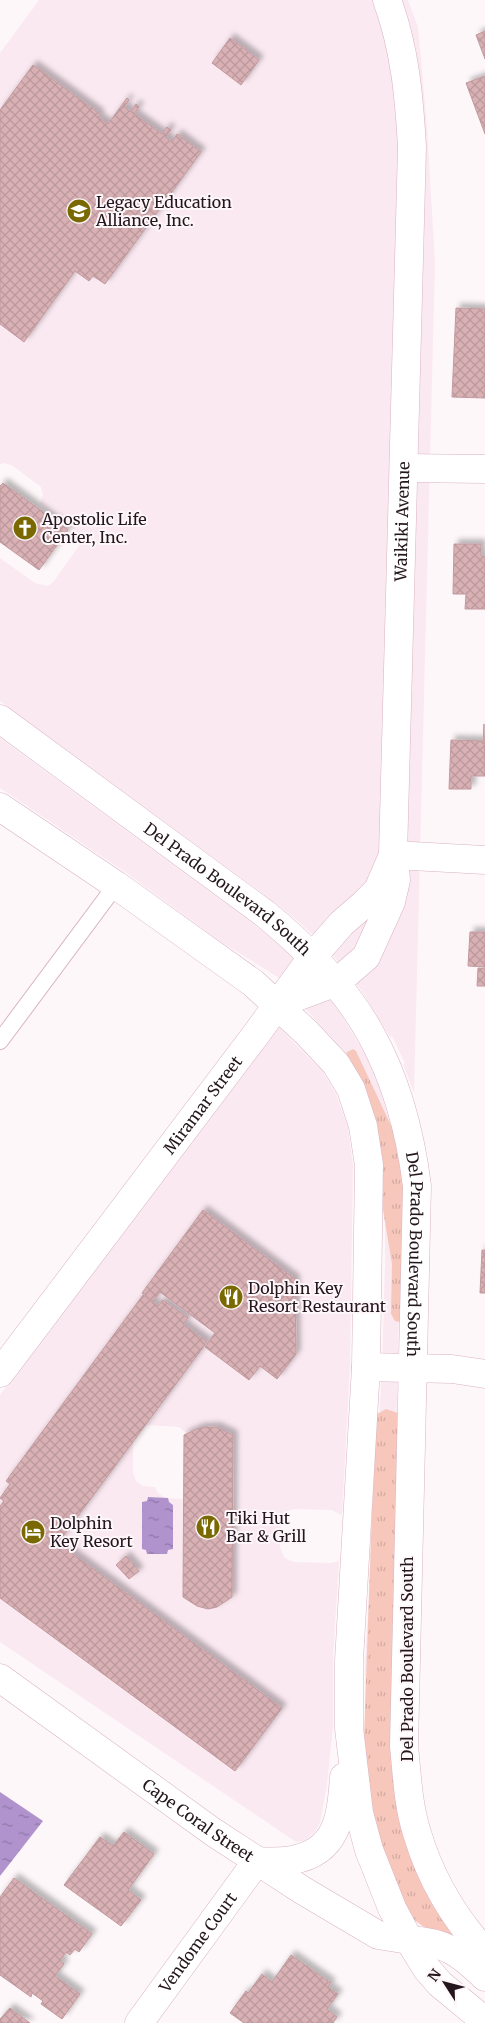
<svg xmlns="http://www.w3.org/2000/svg" width="485" height="2023" font-family="Merriweather,serif">
  <defs>
    <pattern id="grass-tufts" width="24" height="20" patternUnits="userSpaceOnUse" patternTransform="scale(1.25)"><rect width="24" height="20" fill="#f7c7bc"/><path d="M3 7l-1-3M5 7V3M7 7l1-3M15 17l-1-3M17 17v-4M19 17l1-3" fill="none" stroke="#d3aaa1"/></pattern>
    <pattern id="water-ripples" width="26" height="14" patternUnits="userSpaceOnUse" patternTransform="scale(1.25)"><rect width="26" height="14" fill="#b092cd"/><path d="M2 4q2-2 4 0t4 0M15 11q2-2 4 0t4 0" fill="none" stroke="#8f76a6"/></pattern>
    <pattern id="building-cross-hatch" width="8" height="8" patternUnits="userSpaceOnUse" patternTransform="scale(1.25)"><rect width="8" height="8" fill="#d9b1b5"/><path d="M0 0l8 8M0 8l8-8" fill="none" stroke="#ba989b"/></pattern>
    <filter id="shadow"><feDropShadow dx="4.5" dy="-4.5" stdDeviation="2.5" flood-color="#0004"/></filter>
  </defs>
  <rect width="100%" height="100%" fill="#fef7fa"/>
  <!-- built -->
  <g fill="#fbe9f1" fill-rule="evenodd">
    <polygon points="39,0 408,0 418,27 427,126 435,262 414,1093 403,1064 405,1063 392,1036 390,1037 361,990 326,947 300,923 273,901 0,701 0,558 35,583 48,586 54,581 80,544 81,540 77,532 40,504 43,495 41,487 13,466 4,463 0,465 0,53"/>
    <polygon points="0,738 255,925 281,945 313,978 336,1006 369,1061 380,1089 390,1122 401,1237 389,1714 365,1716 365,1663 382,1369 385,1262 385,1164 379,1122 347,1054 301,1004 292,986 223,943 125,872 0,788"/>
    <path d="M270,1018L323,1072L336,1094L348,1128L353,1164L350,1365L342,1515L331,1510L294,1509L287,1511L281,1520L280,1547L283,1555L286,1559L294,1562L331,1563L339,1561L333,1658V1726L327,1785L320,1823L314,1833L304,1841L296,1842L0,1642V1395ZM145,1425L179,1427L195,1440L185,1499L165,1498L158,1493L155,1487L143,1486L136,1481L133,1472V1437Z"/>
  </g>
  <!-- grass -->
  <g fill="url(#grass-tufts)">
    <polygon points="353,1049 356,1051 404,1153 403,1320 400,1322 395,1321 391,1314 392,1264 382,1204 379,1137 371,1110 346,1056 347,1052"/>
    <polygon points="386,1409 398,1413 393,1719 458,1939 446,1936 424,1927 414,1920 392,1880 372,1827 364,1738 375,1423 377,1414"/>
  </g>
  <!-- water -->
  <g fill="url(#water-ripples)">
    <polygon points="148,1497 168,1498 169,1502 173,1505 173,1549 168,1550 167,1554 147,1554 146,1550 142,1549 142,1502 147,1501"/>
    <polygon points="0,1792 43,1821 0,1876"/>
  </g>
  <!-- building -->
  <g fill="url(#building-cross-hatch)" stroke="#c19a9e" filter="url(#shadow)">
    <polygon points="485,31 485,59 476,35"/>
    <polygon points="230,38 259,60 241,85 212,63"/>
    <polygon points="33,65 100,114 98,117 108,124 127,98 129,100 124,107 131,112 136,104 139,107 134,114 162,134 167,127 171,130 165,137 172,142 177,134 201,152 105,284 93,276 89,281 75,271 24,342 0,324 0,110"/>
    <polygon points="485,76 485,134 466,83"/>
    <polygon points="456,308 485,309 485,398 452,397"/>
    <polygon points="3,483 68,530 39,570 0,542 0,486"/>
    <polygon points="454,544 481,544 481,556 485,556 485,609 465,609 466,594 453,594"/>
    <polygon points="484,724 485,776 471,776 471,789 449,789 451,740 483,741"/>
    <polygon points="470,932 485,932 485,967 468,966"/>
    <polygon points="478,968 485,969 485,986 477,986"/>
    <polygon points="203,1210 295,1279 296,1354 277,1379 260,1366 249,1380 205,1347 215,1333 160,1292 153,1301 142,1293"/>
    <polygon points="482,1250 485,1250 485,1293 480,1293"/>
    <polygon points="143,1295 158,1306 163,1300 188,1318 183,1324 207,1342 58,1543 282,1708 235,1771 0,1598 0,1506 4,1501 0,1498 10,1484 6,1481"/>
    <polygon points="216,1427 233,1435 232,1597 217,1607 208,1609 197,1606 183,1597 184,1435 199,1428"/>
    <polygon points="126,1556 139,1571 129,1579 116,1565"/>
    <polygon points="124,1832 154,1854 128,1890 141,1900 121,1926 64,1885 100,1837 113,1846"/>
    <polygon points="14,1878 92,1934 79,1952 75,1949 70,1955 66,1952 60,1961 64,1964 55,1976 80,1994 62,2019 41,2004 43,2001 32,1993 31,1997 0,1975 0,1897"/>
    <polygon points="291,1955 331,1983 328,1987 338,1994 327,2009 337,2017 333,2023 244,2023 230,2013 246,1991 248,1993 262,1974 272,1982"/>
    <polygon points="10,2008 30,2023 0,2023 0,2019"/>
  </g>
  <g fill="none" stroke-linecap="round" stroke-linejoin="round">
    <defs>
      <polyline id="lane" points="0,1041 116,885"/>
      <g id="street">
        <polyline points="404,468 485,469"/>
        <polyline points="393,855 485,860"/>
        <polyline points="278,1004 337,982 366,957 391,902 396,880 395,869"/>
        <polyline points="366,1367 452,1369 485,1374"/>
        <path id="s1" d="M0,1373L257,1033L313,956L342,923L364,904L378,890L393,855L412,147C409,96 405,49 387,0"/>
        <path id="s2" d="M0,1678L213,1832L302,1890L378,1935L409,1940"/>
        <path id="s3" d="M139,2023L257,1861"/>
      </g>
      <g id="secondary">
        <path id="s4" d="M0,719L264,913C358,989 402,1066 417,1186L404,1746C407,1775 408,1805 417,1833C430,1877 454,1918 485,1952"/>
        <polyline points="0,807 116,885 253,983 307,1033 336,1064 351,1089 363,1126 369,1165 366,1367 349,1661 349,1728 359,1813 369,1850 392,1908 409,1940 427,1969 440,1984 485,2021"/>
        <path d="M257,1861C269,1862 280,1862 292,1860C338,1852 341,1817 344,1777"/>
        <path d="M409,1940C445,1942 459,1952 485,1977"/>
      </g>
    </defs>
    <!-- lane casing -->
    <use href="#lane" stroke="#d8b3c3" stroke-width="18"/>
    <!-- street casing -->
    <use href="#street" stroke="#d8b3c3" stroke-width="29"/>
    <!-- secondary casing -->
    <use href="#secondary" stroke="#d8b3c3" stroke-width="29"/>
    <!-- lane -->
    <use href="#lane" stroke="#fff" stroke-width="16"/>
    <!-- street -->
    <use href="#street" stroke="#fff" stroke-width="28"/>
    <!-- secondary -->
    <use href="#secondary" stroke="#fff" stroke-width="28"/>
  </g>
  <!-- icons -->
  <defs>
    <symbol id="school-disc" viewBox="-11 -11 22 22"><circle r="9.5" fill="#7a6900" stroke="#fef7fa"/><path d="M0-5L7-2L0 1L-7-2ZM-4 1L0 2.5L4 1V4Q0 6-4 4Z" fill="#fff"/></symbol>
    <symbol id="church-disc" viewBox="-11 -11 22 22"><circle r="9.5" fill="#7a6900" stroke="#fef7fa"/><path d="M-1.2-6h2.4v3.5h3.3v2.4h-3.3V6h-2.4V-.1h-3.3v-2.4h3.3Z" fill="#fff"/></symbol>
    <symbol id="restaurant-disc" viewBox="-11 -11 22 22"><circle r="9.5" fill="#7a6900" stroke="#fef7fa"/><path d="M-5-6h1v4h1v-4h1v4h1v-4h1v5L-1.5 .5V6h-2V.5L-5-1ZM5-6V6H3V1.5H1.5Q1.5-4 5-6Z" fill="#fff"/></symbol>
    <symbol id="hotel-disc" viewBox="-11 -11 22 22"><circle r="9.5" fill="#7a6900" stroke="#fef7fa"/><path d="M-6-4.5h1.5V1H6V5H4.5V3h-9V5H-6ZM-4 0a1.8 1.8 0 1 1 3.6 0ZM.5 0V-2.5h3Q6-2.5 6 0Z" fill="#fff"/></symbol>
  </defs>
  <g fill-rule="evenodd">
    <use href="#school-disc" x="65" y="197" width="28" height="28"/>
    <use href="#church-disc" x="11" y="514" width="28" height="28"/>
    <use href="#restaurant-disc" x="217" y="1283" width="28" height="28"/>
    <use href="#restaurant-disc" x="194" y="1513" width="28" height="28"/>
    <use href="#hotel-disc" x="19" y="1518" width="28" height="28"/>
  </g>
  <g text-anchor="middle" dominant-baseline="central" stroke-width="4" stroke-linejoin="round" paint-order="stroke">
    <!-- poi labels -->
    <g font-size="16" fill="#23161c" stroke="#fef7fa" text-anchor="start">
      <text x="96" y="202">Legacy Education<tspan x="96" dy="18">Alliance, Inc.</tspan></text>
      <text x="42" y="519">Apostolic Life<tspan x="42" dy="18">Center, Inc.</tspan></text>
      <text x="248" y="1288">Dolphin Key<tspan x="248" dy="18">Resort Restaurant</tspan></text>
      <text x="226" y="1518">Tiki Hut<tspan x="226" dy="18">Bar &amp; Grill</tspan></text>
      <text x="50" y="1523">Dolphin<tspan x="50" dy="18">Key Resort</tspan></text>
    </g>
    <!-- street labels -->
    <g font-size="16" fill="#23161c" stroke="#fef7fa">
      <text stroke="none"><textPath href="#s1" startOffset="986">Waikiki Avenue</textPath></text>
      <text stroke="none"><textPath href="#s4" startOffset="284">Del Prado Boulevard South</textPath></text>
      <text stroke="none"><textPath href="#s1" startOffset="336">Miramar Street</textPath></text>
      <text stroke="none"><textPath href="#s4" startOffset="718">Del Prado Boulevard South</textPath></text>
      <text transform="translate(407 1659) rotate(-90)">Del Prado Boulevard South</text>
      <text stroke="none"><textPath href="#s2" startOffset="244">Cape Coral Street</textPath></text>
      <text stroke="none"><textPath href="#s3" startOffset="100">Vendome Court</textPath></text>
    </g>
  </g>
  <!-- north arrow -->
  <g transform="translate(445 1983) rotate(306)" stroke="#fef7fa" stroke-width="4" paint-order="stroke">
  <path d="M0-4L9 19L0 12L-9 19Z" fill="#23161c"/>
  <text y="-8" font-size="14" font-weight="bold" text-anchor="middle" fill="#23161c">N</text>
  </g>
</svg>
